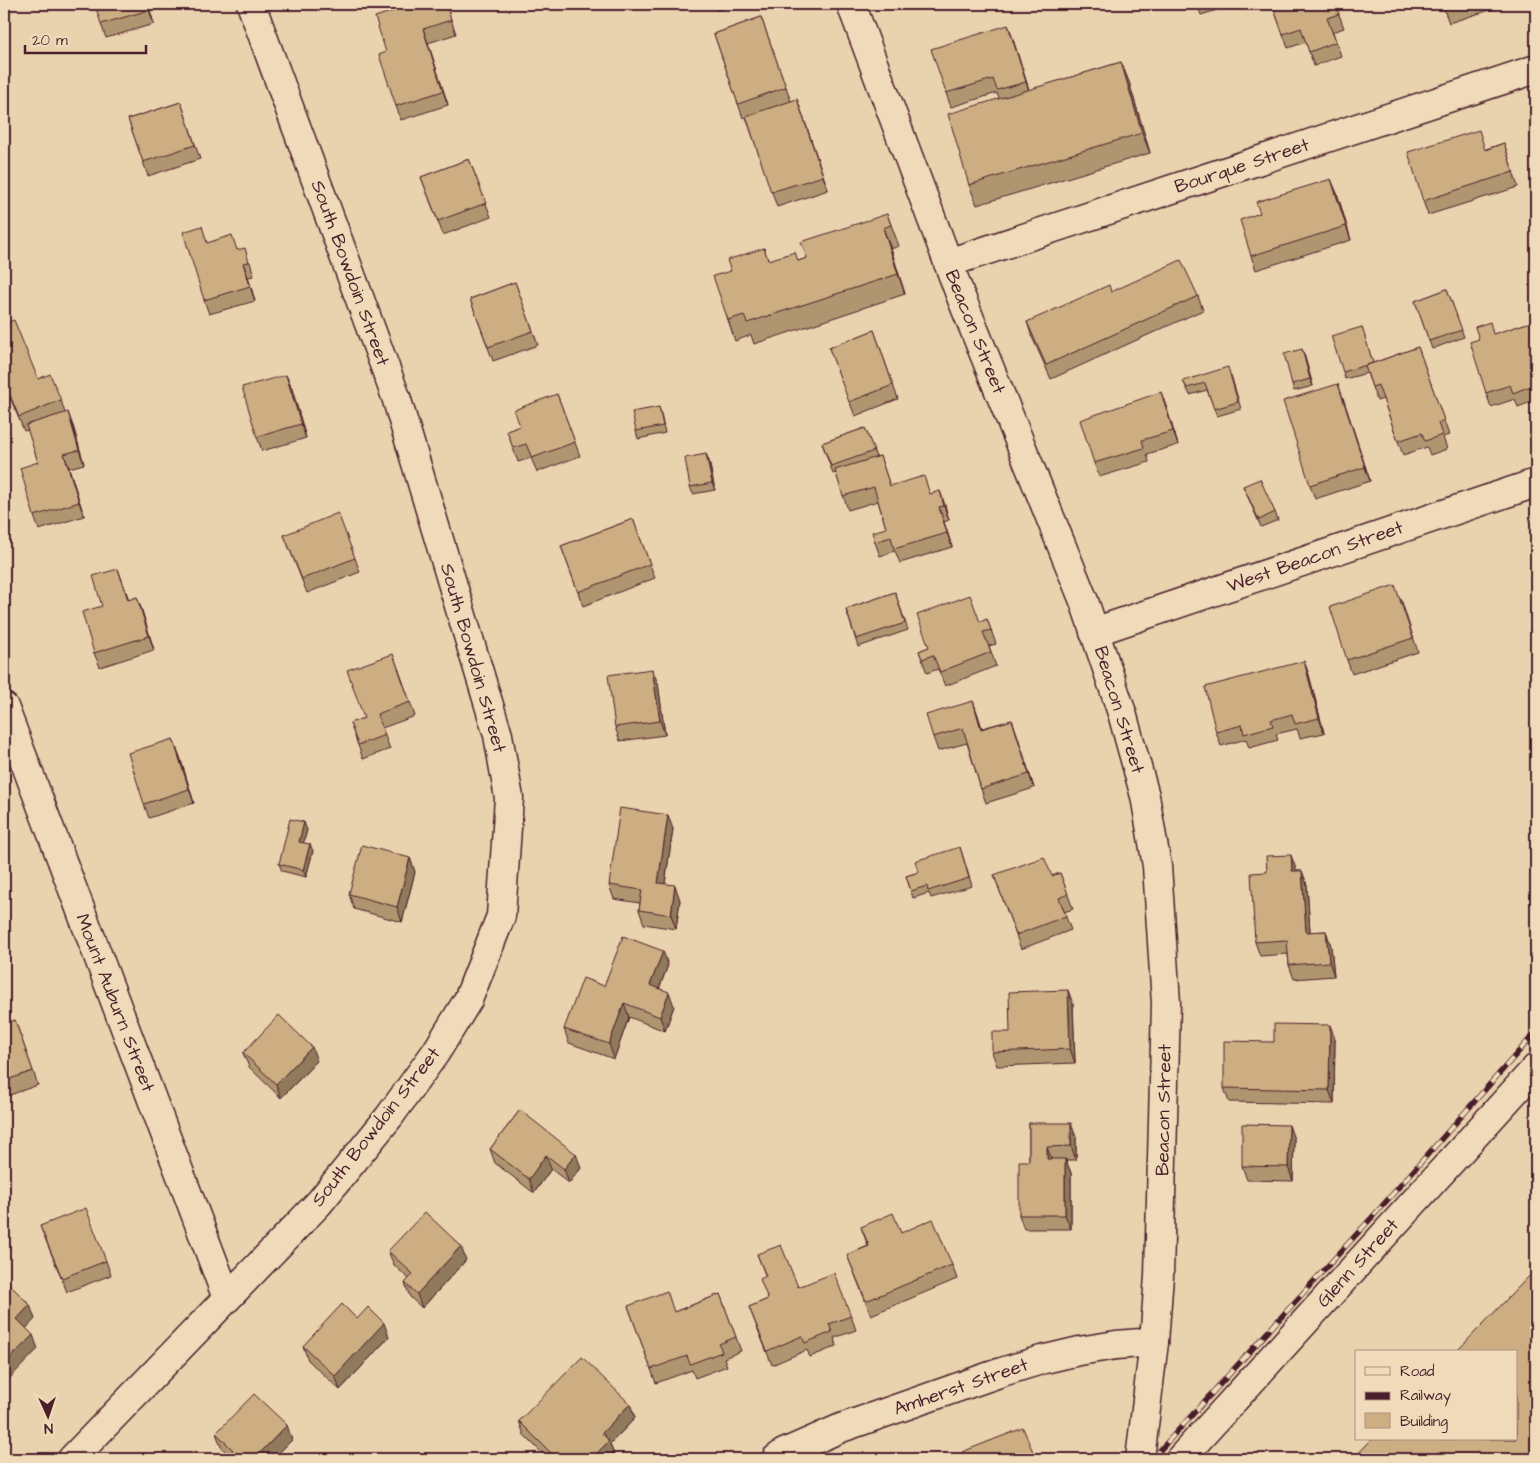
<svg xmlns="http://www.w3.org/2000/svg" width="1540" height="1463" font-family="'Architects Daughter',sans-serif">
  <rect width="100%" height="100%" fill="#e9d3af"/>
  <filter id="ink" filterUnits="userSpaceOnUse"><feTurbulence type="fractalNoise" baseFrequency=".02" numOctaves="2"/><feDisplacementMap in="SourceGraphic" scale="10" xChannelSelector="R" yChannelSelector="G"/><feConvolveMatrix kernelMatrix="1 2 1 2 8 2 1 2 1" color-interpolation-filters="sRGB"/></filter>
  <g filter="url(#ink)">
    <g fill="none" stroke-linecap="round" stroke-linejoin="round">
      <defs>
        <g id="street">
          <polyline points="948,263 1536,69"/>
          <polyline points="1094,632 1536,483"/>
          <polyline points="4,707 227,1298"/>
          <polyline points="72,1459 319,1203 389,1117 436,1052 468,1000 501,916 509,798 498,735 396,397 251,4"/>
          <polyline points="776,1459 784,1453 841,1428 1002,1372 1041,1360 1079,1351 1116,1345 1154,1342"/>
          <polyline points="1180,1459 1536,1068"/>
        </g>
        <polyline id="secondary" points="851,4 961,297 1084,601 1122,713 1145,796 1157,866 1166,1003 1159,1276 1154,1342 1140,1459"/>
      </defs>
      <!-- street casing -->
      <use href="#street" stroke="#4a1f2b" stroke-width="31"/>
      <!-- secondary casing -->
      <use href="#secondary" stroke="#4a1f2b" stroke-width="31"/>
      <!-- street -->
      <use href="#street" stroke="#efdbb9" stroke-width="28"/>
      <!-- secondary -->
      <use href="#secondary" stroke="#efdbb9" stroke-width="28"/>
      <defs>
        <polyline id="rail" points="1152,1459 1375,1214 1536,1032"/>
      </defs>
      <!-- rail casing -->
      <use href="#rail" stroke="#4a1f2b" stroke-width="5.5"/>
      <!-- rail -->
      <use href="#rail" stroke="#efdbb9" stroke-width="4" stroke-dasharray="11" stroke-linecap="butt"/>
    </g>
    <!-- wall -->
    <g fill="#b09670" stroke="#4a1f2b">
      <polygon points="4,4 14,4 4,8"/>
      <polygon points="148,4 154,24 106,38 101,24"/>
      <polygon points="415,4 446,4 456,34 428,43 448,105 401,120 396,106 386,52"/>
      <polygon points="715,4 734,4 717,10"/>
      <polygon points="1197,4 1236,4 1201,15"/>
      <polygon points="1272,4 1335,4 1344,28 1333,32 1341,56 1314,66 1306,42 1288,48"/>
      <polygon points="1442,4 1494,4 1496,8 1449,23"/>
      <polygon points="761,17 791,101 802,113 828,190 777,207 746,117 743,118 714,34"/>
      <polygon points="1008,25 1029,90 1121,62 1129,82 1150,153 977,205 969,185 999,99 997,93 951,107 946,93"/>
      <polygon points="181,102 200,159 148,176 128,119"/>
      <polygon points="1504,143 1518,187 1428,215 1423,201 1486,149"/>
      <polygon points="469,159 491,217 443,235 421,177"/>
      <polygon points="1337,193 1351,240 1256,270 1251,256 1260,213"/>
      <polygon points="887,214 899,246 891,249 905,294 754,344 751,335 735,341 728,320 731,271 764,248 768,260 798,261 807,258"/>
      <polygon points="208,243 237,250 250,262 254,276 248,277 255,301 209,314 204,300"/>
      <polygon points="515,282 538,345 493,361 470,299"/>
      <polygon points="1447,289 1464,337 1432,349 1415,301"/>
      <polygon points="1111,292 1198,296 1203,310 1051,379 1032,337 1027,322"/>
      <polygon points="1531,322 1536,336 1536,400 1518,407 1515,399 1491,407 1486,393 1479,339"/>
      <polygon points="4,324 38,379 61,400 65,413 73,426 84,464 69,468 84,516 39,530 34,516 38,462 28,430 24,431 9,395 4,397"/>
      <polygon points="874,330 898,399 855,416 829,348"/>
      <polygon points="1364,335 1373,363 1418,347 1449,435 1443,437 1447,449 1430,455 1427,447 1403,455 1383,399 1377,401 1367,373 1345,379 1343,372"/>
      <polygon points="1302,349 1313,386 1294,391 1292,384"/>
      <polygon points="286,375 292,389 306,438 262,451 257,437"/>
      <polygon points="1231,375 1241,409 1217,416 1207,390 1190,395 1183,381"/>
      <polygon points="557,394 580,456 537,472 531,458 518,462 507,431 520,426"/>
      <polygon points="1343,398 1370,481 1315,499 1310,485"/>
      <polygon points="1166,406 1178,445 1147,454 1149,462 1099,477 1094,463"/>
      <polygon points="659,407 661,414 665,433 638,439 636,431"/>
      <polygon points="865,428 876,457 880,456 890,486 931,494 940,491 949,520 944,522 952,547 900,563 895,551 880,556 875,542 886,528 878,501 848,510 836,473 833,474 822,443"/>
      <polygon points="706,454 709,461 715,490 693,494 690,487"/>
      <polygon points="1243,486 1275,512 1278,520 1261,527"/>
      <polygon points="633,519 655,578 583,606 561,546"/>
      <polygon points="284,535 355,558 360,572 307,593"/>
      <polygon points="123,583 129,600 137,597 142,611 154,650 100,667 94,653 102,606"/>
      <polygon points="895,592 908,630 858,647 846,609"/>
      <polygon points="1401,599 1418,652 1352,674 1347,660"/>
      <polygon points="987,619 996,644 989,646 996,666 945,686 938,669 927,673 919,651 929,647"/>
      <polygon points="393,654 415,716 382,728 390,749 363,759 350,723 364,718"/>
      <polygon points="1304,661 1309,675 1324,733 1300,738 1297,729 1276,734 1278,740 1249,748 1246,739 1221,746 1216,732"/>
      <polygon points="658,683 665,735 620,741 615,727"/>
      <polygon points="973,701 982,728 1012,720 1034,788 986,803 981,789 967,743 938,751 933,737"/>
      <polygon points="179,754 194,803 149,818 144,804"/>
      <polygon points="673,829 665,884 680,900 676,929 644,924 639,910 640,903 614,899 609,885"/>
      <polygon points="307,830 303,843 313,851 306,877 282,871 279,864"/>
      <polygon points="960,847 972,886 931,898 929,893 913,898 906,876 919,872"/>
      <polygon points="410,858 415,872 402,922 354,909 349,894"/>
      <polygon points="1296,869 1296,871 1302,871 1307,885 1310,932 1326,931 1331,946 1334,976 1294,979 1289,965 1288,954 1260,956 1255,942 1267,872"/>
      <polygon points="1060,873 1073,909 1064,912 1071,930 1021,949 994,875 1052,876"/>
      <polygon points="668,965 659,989 674,1006 665,1031 629,1017 614,1059 569,1043 564,1029 604,986"/>
      <polygon points="4,1000 10,1016 4,1018"/>
      <polygon points="1073,1004 1075,1063 997,1066 992,1052 1010,1032"/>
      <polygon points="15,1020 38,1085 4,1097 4,1024"/>
      <polygon points="1335,1039 1334,1104 1229,1102 1224,1088 1274,1042"/>
      <polygon points="243,1053 317,1061 281,1098 249,1067"/>
      <polygon points="520,1110 581,1168 569,1183 551,1169 534,1193 495,1163 490,1149"/>
      <polygon points="1029,1123 1076,1137 1076,1160 1066,1160 1071,1173 1071,1229 1024,1229 1019,1215 1029,1161"/>
      <polygon points="1294,1139 1293,1181 1247,1180 1242,1166"/>
      <polygon points="40,1226 106,1261 111,1275 67,1292"/>
      <polygon points="861,1227 901,1233 952,1265 957,1279 871,1315 847,1255 868,1246"/>
      <polygon points="388,1251 466,1260 422,1308 410,1297 405,1283 409,1279 394,1265"/>
      <polygon points="757,1254 798,1287 851,1316 856,1330 834,1338 837,1346 810,1357 807,1350 772,1365 749,1307 768,1299 766,1277"/>
      <polygon points="720,1294 741,1351 724,1358 727,1366 695,1378 692,1370 656,1383 628,1306 674,1312"/>
      <polygon points="357,1319 389,1337 340,1390 308,1360 303,1346"/>
      <polygon points="630,1404 635,1418 610,1444 614,1455 610,1459 548,1459 524,1435 519,1421"/>
      <polygon points="216,1433 292,1440 229,1455 221,1447"/>
    </g>
    <!-- shaded-wall -->
    <g fill="#907a5b" stroke="#4a1f2b">
      <polygon points="147,4 148,4 154,24 149,10"/>
      <polygon points="1008,25 1013,39 1031,96 1026,82"/>
      <polygon points="423,29 428,43 448,105 443,91"/>
      <polygon points="1121,62 1129,82 1150,153 1142,133"/>
      <polygon points="797,99 802,113 828,190 823,176"/>
      <polygon points="1331,179 1337,193 1351,240 1346,226"/>
      <polygon points="883,228 891,249 905,294 898,274"/>
      <polygon points="243,263 248,277 255,301 250,286"/>
      <polygon points="1302,349 1305,357 1313,386 1310,379"/>
      <polygon points="286,375 292,389 306,438 301,424"/>
      <polygon points="1338,384 1343,398 1370,481 1365,467"/>
      <polygon points="1161,392 1166,406 1178,445 1173,431"/>
      <polygon points="68,412 73,426 84,464 79,450"/>
      <polygon points="64,454 69,468 84,516 79,502"/>
      <polygon points="706,454 709,461 715,490 712,483"/>
      <polygon points="940,491 945,505 949,520 944,506"/>
      <polygon points="939,507 944,522 952,547 947,533"/>
      <polygon points="118,569 123,583 133,614 128,600"/>
      <polygon points="137,597 142,611 154,650 149,636"/>
      <polygon points="1304,661 1309,675 1324,733 1319,718"/>
      <polygon points="652,669 658,683 665,735 660,721"/>
      <polygon points="973,701 978,715 986,743 981,729"/>
      <polygon points="1012,720 1017,734 1034,788 1029,774"/>
      <polygon points="173,739 179,754 194,803 189,789"/>
      <polygon points="668,815 673,829 663,897 658,883"/>
      <polygon points="304,822 307,830 302,849 299,842"/>
      <polygon points="310,844 313,851 306,877 303,870"/>
      <polygon points="1291,855 1296,869 1297,885 1292,871"/>
      <polygon points="410,858 415,872 402,922 397,907"/>
      <polygon points="1302,871 1307,885 1311,947 1306,932"/>
      <polygon points="675,885 680,900 676,929 671,915"/>
      <polygon points="1326,931 1331,946 1334,976 1329,962"/>
      <polygon points="663,951 668,965 655,999 650,985"/>
      <polygon points="1068,990 1073,1004 1075,1063 1070,1049"/>
      <polygon points="669,992 674,1006 665,1031 660,1017"/>
      <polygon points="624,1003 629,1017 614,1059 609,1044"/>
      <polygon points="1330,1025 1335,1039 1334,1104 1329,1090"/>
      <polygon points="312,1047 317,1061 281,1098 276,1084"/>
      <polygon points="1071,1123 1076,1137 1076,1160 1071,1146"/>
      <polygon points="1289,1125 1294,1139 1293,1181 1288,1167"/>
      <polygon points="1047,1147 1052,1161 1047,1159"/>
      <polygon points="576,1154 581,1168 569,1183 564,1169"/>
      <polygon points="546,1155 551,1169 534,1193 529,1179"/>
      <polygon points="1065,1159 1071,1173 1071,1229 1065,1215"/>
      <polygon points="461,1246 466,1260 422,1308 417,1294"/>
      <polygon points="30,1305 35,1319 22,1333 17,1319"/>
      <polygon points="384,1323 389,1337 340,1390 335,1376"/>
      <polygon points="33,1335 38,1349 4,1384 4,1364"/>
      <polygon points="630,1404 635,1418 610,1444 614,1455 610,1459 591,1459 602,1433"/>
      <polygon points="287,1425 292,1440 273,1459 257,1459 256,1457"/>
    </g>
    <!-- building -->
    <g fill="#cdae82" stroke="#4a1f2b">
      <polygon points="95,4 147,4 149,10 101,24"/>
      <polygon points="415,4 446,4 451,20 423,29 443,91 396,106 379,55 386,52 375,17"/>
      <polygon points="1197,4 1212,4 1198,8"/>
      <polygon points="1272,4 1335,4 1339,14 1327,18 1336,42 1309,52 1301,28 1283,34"/>
      <polygon points="1442,4 1459,4 1444,8"/>
      <polygon points="761,17 786,87 738,104 714,34"/>
      <polygon points="1008,25 1026,82 997,90 993,79 946,93 931,49"/>
      <polygon points="1121,62 1142,133 969,185 948,114"/>
      <polygon points="797,99 823,176 771,192 746,116"/>
      <polygon points="181,102 195,145 143,162 128,119"/>
      <polygon points="1479,130 1485,150 1504,143 1513,172 1423,201 1408,152"/>
      <polygon points="469,159 486,203 438,221 421,177"/>
      <polygon points="1331,179 1346,226 1251,256 1240,220 1260,213 1256,202"/>
      <polygon points="887,214 891,225 883,228 898,274 747,323 744,315 728,320 713,276 731,271 727,260 764,248 768,260 795,252 798,261 807,258 801,242"/>
      <polygon points="202,226 207,243 232,235 237,250 245,248 249,262 243,263 250,286 204,300 183,232"/>
      <polygon points="1181,260 1198,296 1046,365 1027,322 1109,285 1111,292"/>
      <polygon points="515,282 533,331 488,347 470,299"/>
      <polygon points="1447,289 1462,330 1429,341 1415,301"/>
      <polygon points="14,320 38,379 50,374 61,400 19,417 4,381 4,324"/>
      <polygon points="1490,322 1493,334 1531,322 1536,338 1536,384 1513,393 1510,385 1486,393 1470,342 1479,339 1475,327"/>
      <polygon points="1362,327 1373,363 1343,372 1331,336"/>
      <polygon points="874,330 893,385 849,402 829,348"/>
      <polygon points="1418,347 1444,420 1438,423 1442,435 1425,441 1422,433 1398,441 1378,385 1372,387 1365,366"/>
      <polygon points="1302,349 1310,379 1292,384 1284,354"/>
      <polygon points="1228,367 1238,402 1214,409 1205,383 1187,388 1183,381"/>
      <polygon points="286,375 301,424 257,437 242,387"/>
      <polygon points="1338,384 1365,467 1310,485 1283,401"/>
      <polygon points="1161,392 1173,431 1142,440 1144,448 1094,463 1080,420"/>
      <polygon points="557,394 575,442 532,458 526,444 513,448 507,431 520,426 514,410"/>
      <polygon points="659,407 663,426 636,431 632,412"/>
      <polygon points="68,412 79,450 64,454 79,502 34,516 20,468 38,462 26,425"/>
      <polygon points="865,428 874,451 831,466 822,443"/>
      <polygon points="706,454 712,483 690,487 685,458"/>
      <polygon points="880,456 890,486 924,476 930,494 940,491 944,506 939,507 947,533 894,549 891,537 875,542 872,532 886,528 874,487 843,496 835,470"/>
      <polygon points="1260,479 1275,512 1259,520 1243,486"/>
      <polygon points="338,513 355,558 302,579 284,535"/>
      <polygon points="633,519 650,564 578,592 561,546"/>
      <polygon points="118,569 128,600 137,597 149,636 94,653 82,612 102,606 93,576"/>
      <polygon points="1395,585 1413,638 1347,660 1330,607"/>
      <polygon points="895,592 905,623 856,639 846,609"/>
      <polygon points="970,595 980,622 987,619 991,630 983,632 991,652 940,672 933,655 922,659 919,651 929,647 917,615"/>
      <polygon points="393,654 410,702 377,714 385,735 358,745 350,723 364,718 347,670"/>
      <polygon points="1304,661 1319,718 1295,724 1292,714 1271,720 1273,726 1244,734 1242,725 1216,732 1205,687"/>
      <polygon points="652,669 660,721 615,727 608,675"/>
      <polygon points="973,701 981,729 1012,720 1029,774 981,789 963,728 933,737 926,715"/>
      <polygon points="173,739 189,789 144,804 128,753"/>
      <polygon points="620,808 668,815 658,883 675,885 671,915 639,910 642,890 609,885"/>
      <polygon points="290,819 304,822 299,842 310,844 303,870 279,864"/>
      <polygon points="362,845 410,858 397,907 349,894"/>
      <polygon points="960,847 969,878 928,891 927,886 911,891 906,876 919,872 915,861"/>
      <polygon points="1291,855 1292,871 1302,871 1306,932 1326,931 1329,962 1289,965 1287,940 1255,942 1251,873 1267,872 1266,856"/>
      <polygon points="1044,857 1052,876 1060,873 1068,894 1059,898 1066,916 1016,935 994,875"/>
      <polygon points="623,936 663,951 650,985 669,992 660,1017 624,1003 609,1044 564,1029 583,978 604,986"/>
      <polygon points="1068,990 1070,1049 992,1052 992,1032 1010,1032 1009,992"/>
      <polygon points="279,1015 312,1047 276,1084 243,1053"/>
      <polygon points="15,1020 33,1071 4,1081 4,1024"/>
      <polygon points="1274,1024 1330,1025 1329,1090 1224,1088 1224,1041 1274,1042"/>
      <polygon points="520,1110 576,1154 564,1169 546,1155 529,1179 490,1149"/>
      <polygon points="1029,1123 1071,1123 1071,1146 1047,1147 1047,1159 1065,1159 1065,1215 1019,1215 1019,1161 1029,1161"/>
      <polygon points="1242,1124 1289,1125 1288,1167 1242,1166"/>
      <polygon points="86,1208 106,1261 62,1278 40,1226"/>
      <polygon points="425,1212 461,1246 417,1294 405,1283 413,1274 388,1251"/>
      <polygon points="893,1213 901,1233 933,1219 952,1265 866,1301 847,1255 869,1246 861,1227"/>
      <polygon points="781,1245 798,1287 834,1273 851,1316 829,1324 832,1332 805,1343 802,1336 767,1351 749,1307 768,1299 760,1279 766,1276 757,1254"/>
      <polygon points="1536,1269 1536,1459 1353,1459 1372,1439 1516,1439 1516,1352 1456,1352"/>
      <polygon points="4,1279 30,1305 17,1319 33,1335 4,1364"/>
      <polygon points="667,1291 674,1312 720,1294 736,1337 719,1344 722,1352 690,1364 687,1356 651,1369 628,1306"/>
      <polygon points="342,1304 357,1319 368,1307 384,1323 335,1376 303,1346"/>
      <polygon points="582,1357 630,1404 602,1433 609,1441 591,1459 557,1459 519,1421"/>
      <polygon points="254,1394 287,1425 256,1457 258,1459 225,1459 233,1450 216,1433"/>
      <polygon points="1023,1428 1036,1459 964,1459 962,1452"/>
    </g>
  </g>
  <g text-anchor="middle" dominant-baseline="central" stroke-width="4.5" stroke-linejoin="round" paint-order="stroke">
    <!-- street labels -->
    <g font-size="19" fill="#4a1f2b" stroke="#efdbb9">
      <text transform="translate(1242 166) rotate(-18)">Bourque Street</text>
      <text transform="translate(350 273) rotate(70)">South Bowdoin Street</text>
      <text transform="translate(975 332) rotate(68)">Beacon Street</text>
      <text transform="translate(1315 557) rotate(-19)">West Beacon Street</text>
      <text transform="translate(473 658) rotate(74)">South Bowdoin Street</text>
      <text transform="translate(1119 710) rotate(73)">Beacon Street</text>
      <text transform="translate(115 1003) rotate(69)">Mount Auburn Street</text>
      <text transform="translate(1164 1110) rotate(-89)">Beacon Street</text>
      <text transform="translate(376 1127) rotate(-52)">South Bowdoin Street</text>
      <text transform="translate(1358 1263) rotate(-48)">Glenn Street</text>
      <text transform="translate(961 1387) rotate(-19)">Amherst Street</text>
    </g>
  </g>
  <!-- margin -->
  <rect width="1540" height="1463" fill="none" stroke="#efdbb9" stroke-width="20"/>
  <rect x="10" y="10" width="1520" height="1443" fill="none" stroke="#4a1f2b" stroke-width="2" filter="url(#ink)"/>
  <!-- legend -->
  <rect x="1355" y="1350" width="162" height="90" fill="#efdbb9" stroke="#ad9080"/>
  <rect x="1365" y="1367" width="25" height="8" fill="#efdbb9" stroke="#ad9080"/>
  <text x="1400" y="1376" font-size="15" fill="#4a1f2b">Road</text>
  <rect x="1365" y="1392" width="25" height="8" fill="#4a1f2b" stroke="#ad9080"/>
  <text x="1400" y="1400" font-size="15" fill="#4a1f2b">Railway</text>
  <rect x="1365" y="1413" width="25" height="15" fill="#cdae82" stroke="#ad9080"/>
  <text x="1400" y="1426" font-size="15" fill="#4a1f2b">Building</text>
  <!-- north arrow -->
  <g transform="translate(48 1416) rotate(177)" stroke="#efdbb9" stroke-width="4" paint-order="stroke">
  <path d="M0-4L9 19L0 12L-9 19Z" fill="#4a1f2b"/>
  <text y="-8" font-size="14" font-weight="bold" text-anchor="middle" fill="#4a1f2b">N</text>
  </g>
  <!-- scale -->
  <path d="M25 45v8h121v-8" fill="none" stroke="#4a1f2b" stroke-width="2.5"/>
  <text x="32" y="45" font-size="15" fill="#4a1f2b" stroke="#efdbb9" stroke-width="4" paint-order="stroke">20 m</text>
</svg>
